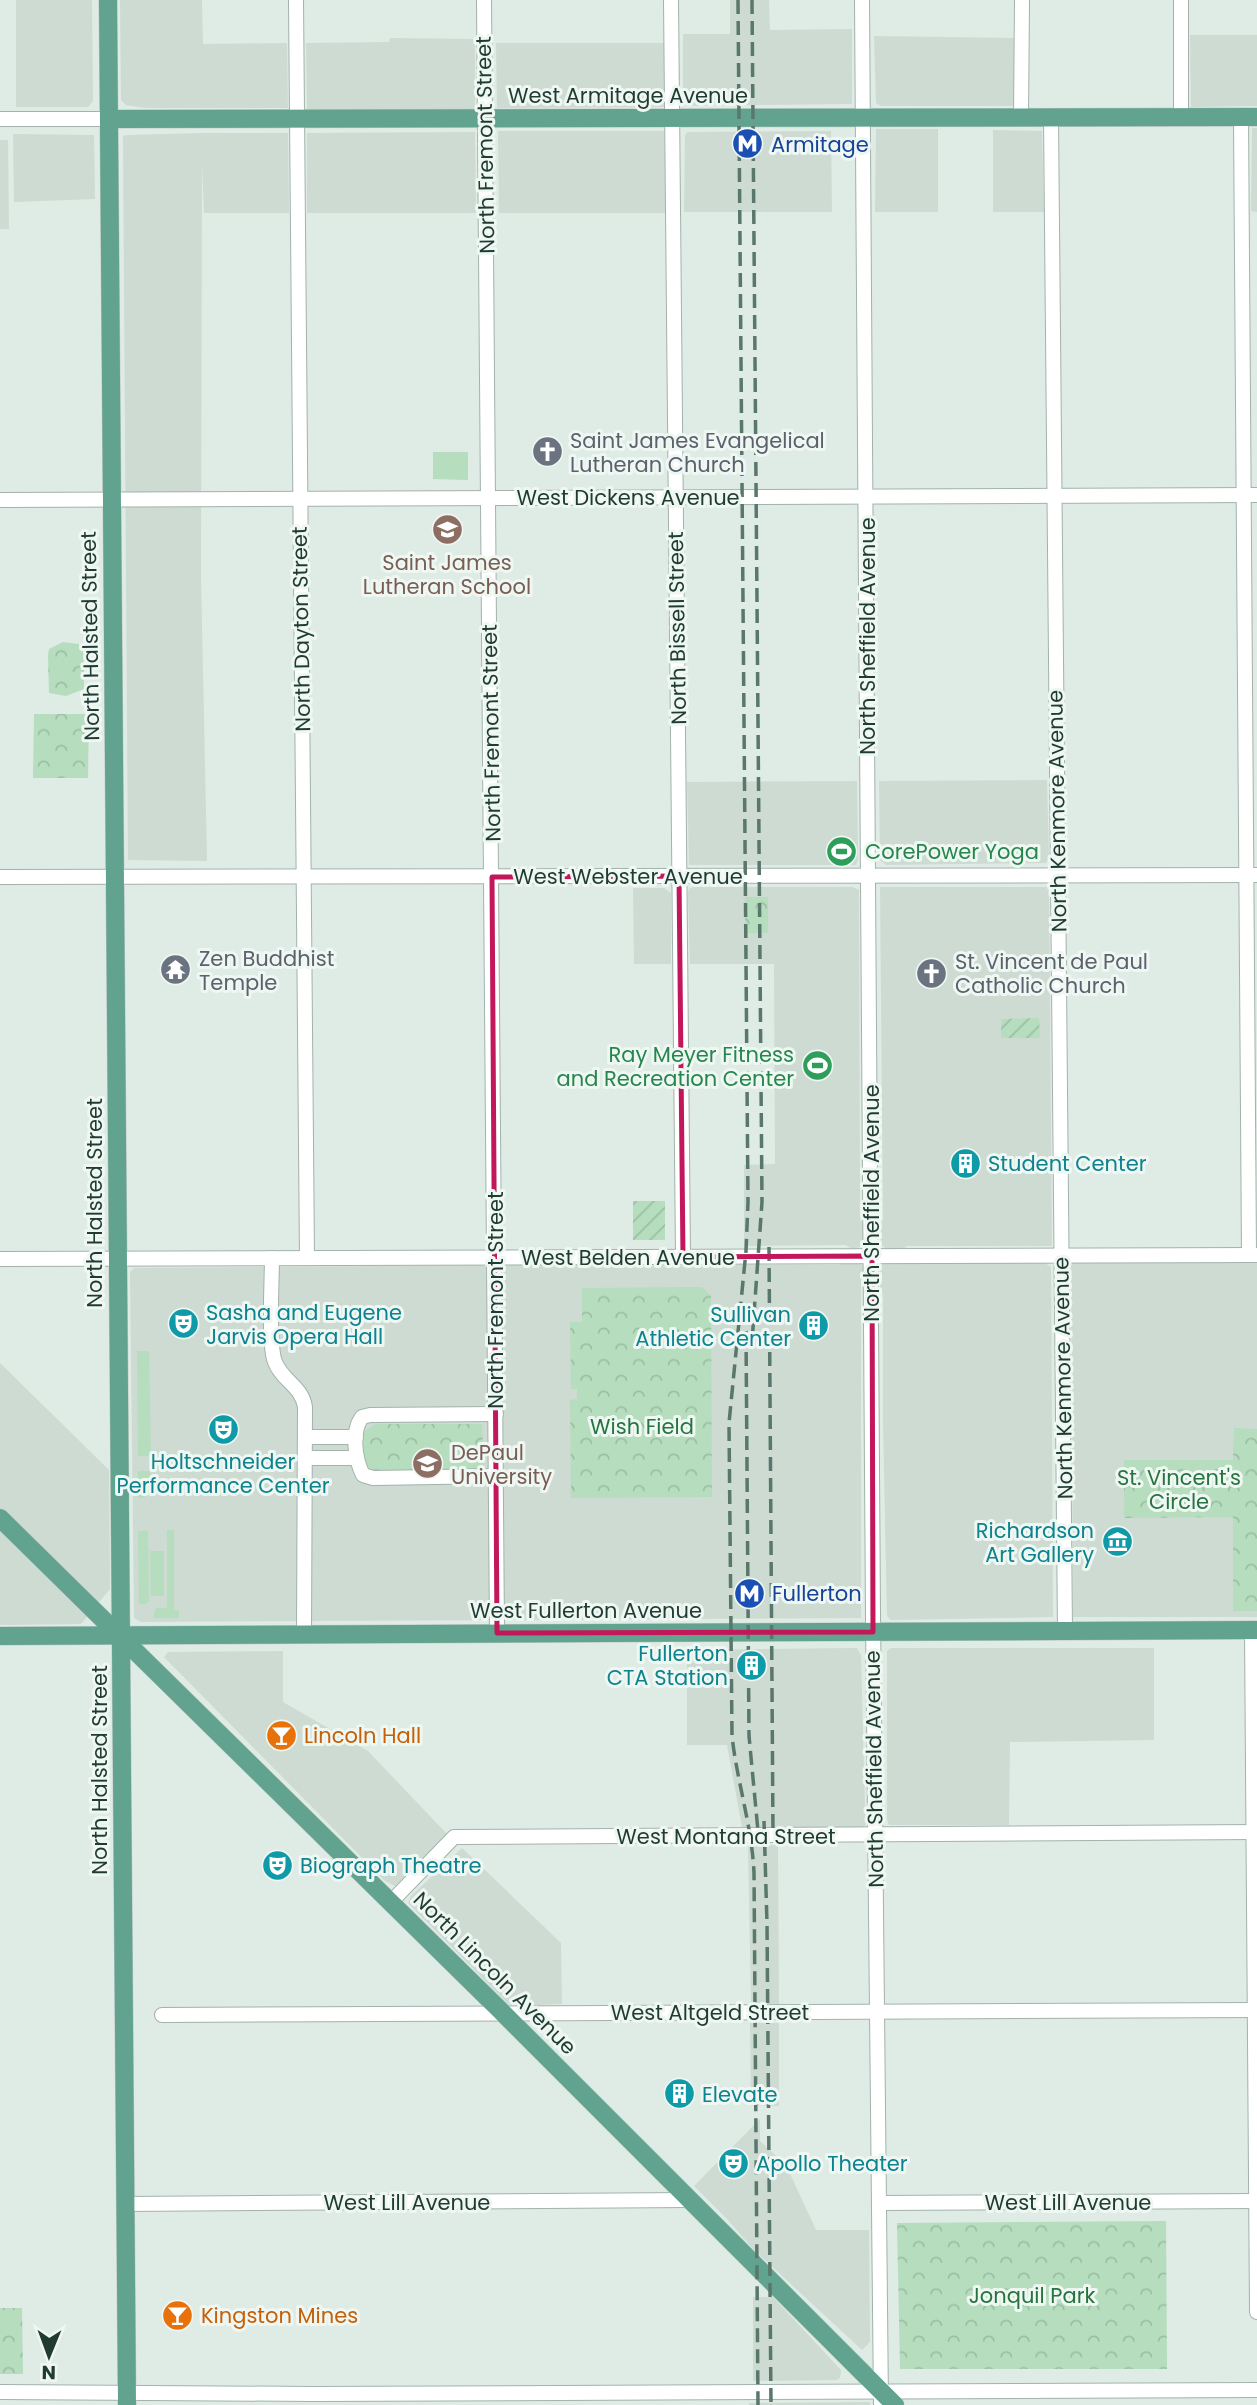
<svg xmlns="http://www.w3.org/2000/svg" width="1257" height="2405" font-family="Poppins,sans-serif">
  <defs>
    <pattern id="park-crowns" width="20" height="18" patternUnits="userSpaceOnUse" patternTransform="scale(1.75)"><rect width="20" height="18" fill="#b6ddbe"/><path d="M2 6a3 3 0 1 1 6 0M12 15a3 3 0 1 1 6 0" fill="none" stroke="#9cbfa4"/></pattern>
    <pattern id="garden-furrows" width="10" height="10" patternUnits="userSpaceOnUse" patternTransform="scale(1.75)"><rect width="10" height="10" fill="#b6ddbe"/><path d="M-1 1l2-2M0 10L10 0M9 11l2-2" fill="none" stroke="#9cbfa4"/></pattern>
  </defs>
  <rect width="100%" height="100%" fill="#dfebe5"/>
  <!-- built -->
  <g fill="#cddbd3">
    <polygon points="16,0 92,0 93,101 88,107 16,107"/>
    <polygon points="120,0 202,0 203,44 287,43 288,108 145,108 126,105 121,100"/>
    <polygon points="730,0 769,0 770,30 852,29 852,104 685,106 683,103 683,34 730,34"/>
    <polygon points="1190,35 1257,35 1257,106 1191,107"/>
    <polygon points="874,36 1014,38 1014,106 881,106 876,103"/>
    <polygon points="390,38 475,39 475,109 307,109 306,43 389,42"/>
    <polygon points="496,43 667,43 667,107 497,108"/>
    <polygon points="1252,128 1257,128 1257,212 1251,211"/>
    <polygon points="876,129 938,129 938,212 875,212"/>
    <polygon points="993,130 1042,131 1044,212 993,212"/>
    <polygon points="498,131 664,131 667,213 499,213"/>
    <polygon points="831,131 832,212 684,212 685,136 687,132"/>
    <polygon points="475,132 476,213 307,213 307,133"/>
    <polygon points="203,133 288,133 289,213 204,213 202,164 201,577 207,861 128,860 123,140 123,136 128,135"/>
    <polygon points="13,134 94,135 95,199 14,202"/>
    <polygon points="0,140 8,140 9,229 0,229"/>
    <polygon points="1047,780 1049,858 1046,863 886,865 880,860 879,781"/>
    <polygon points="857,781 858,860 856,865 689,865 687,782"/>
    <polygon points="693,887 852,887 859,890 860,1220 864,1224 864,1239 860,1247 851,1249 846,1245 744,1246 744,1165 775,1164 774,964 690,964 688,893 689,889"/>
    <polygon points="880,887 1049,887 1052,1246 907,1246 902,1250 888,1250 881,1245 880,1229 883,1219"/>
    <polygon points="633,888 664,888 671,893 671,964 634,964"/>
    <polygon points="856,1261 863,1266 865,1279 861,1285 861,1618 141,1622 134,1618 130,1272 134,1268 509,1265 840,1265 846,1262"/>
    <polygon points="1257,1261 1257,1617 1073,1617 1071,1264 1073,1262"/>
    <polygon points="881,1263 1045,1263 1051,1267 1053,1617 891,1620 887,1616 883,1423 883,1295 879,1285 879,1269"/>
    <polygon points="0,1363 109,1470 110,1589 81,1624 0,1625"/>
    <polygon points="857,1648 861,1655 865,1807 868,1813 867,1824 863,1827 742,1827 727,1745 687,1745 687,1650"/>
    <polygon points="891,1648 1154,1648 1154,1740 1010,1742 1009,1825 889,1825 887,1819 887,1651"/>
    <polygon points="283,1651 283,1702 368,1751 447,1834 395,1886 385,1881 164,1657 168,1652"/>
    <polygon points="778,1845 779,2004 751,2004 748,1846"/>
    <polygon points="462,1848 561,1943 562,2004 513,2006 507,2003 408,1903 411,1896"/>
    <polygon points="750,2023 779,2023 779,2106 751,2105"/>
    <polygon points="760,2119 760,2141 786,2165 816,2230 869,2230 870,2342 862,2350 753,2249 728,2220 694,2186"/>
    <polygon points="753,2297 773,2297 841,2370 840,2378 837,2380 753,2381"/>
    <polygon points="870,2402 870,2405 749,2405 749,2403"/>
  </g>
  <!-- grass -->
  <g fill="#b6ddbe">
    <polygon points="433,452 468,452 468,480 433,479"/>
    <polygon points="137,1351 149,1351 151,1456 138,1456"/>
    <polygon points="138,1471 150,1471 150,1490 144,1498 138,1498"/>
    <polygon points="167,1530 174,1530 174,1610 179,1611 179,1618 153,1618 156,1608 167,1608"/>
    <polygon points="138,1531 148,1531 149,1601 145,1604 139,1604"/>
    <polygon points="150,1551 164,1551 164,1596 151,1596"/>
  </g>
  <!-- park -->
  <g fill="url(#park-crowns)">
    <polygon points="63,642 86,645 84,658 84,689 66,696 49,693 48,655 49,649"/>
    <polygon points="34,714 89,714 88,778 33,778"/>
    <rect x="745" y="897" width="23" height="36"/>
    <polygon points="690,1287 702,1287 711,1296 712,1497 571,1498 570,1400 577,1399 577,1389 571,1389 570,1322 582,1322 582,1288"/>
    <path d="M375,1424H482L484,1472H375C360,1463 364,1447 364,1432Z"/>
    <polygon points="1234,1428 1257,1429 1257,1611 1233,1611 1233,1517 1124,1518 1124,1460 1233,1460"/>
    <polygon points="1166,2221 1167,2369 900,2369 897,2223"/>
    <polygon points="0,2308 22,2308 23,2374 0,2374"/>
  </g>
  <!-- garden -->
  <g fill="url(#garden-furrows)">
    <polygon points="1039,1018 1040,1038 1001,1038 1001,1019"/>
    <rect x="633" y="1201" width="32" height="39"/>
  </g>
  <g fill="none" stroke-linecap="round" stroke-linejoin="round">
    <defs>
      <g id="minor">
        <polyline points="296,0 307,1258"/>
        <polyline points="484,0 497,1633"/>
        <polyline points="671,0 683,1257"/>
        <polyline points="862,0 873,1616 881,2405"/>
        <polyline points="1181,0 1181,117"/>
        <polyline points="1021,117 1022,0"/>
        <polyline points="1051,117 1065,1631"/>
        <polyline points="1241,117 1249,1255"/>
        <polyline points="0,119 109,119"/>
        <polyline points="0,500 1257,495"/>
        <polyline points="0,877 1257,875"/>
        <path d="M272,1258C272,1280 268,1345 275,1362C282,1381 302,1386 305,1407L304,1634"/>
        <polyline points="0,1259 1257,1255"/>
        <path d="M496,1414L370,1415L362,1417C351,1432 355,1459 363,1475L373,1478L496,1476"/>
        <polyline points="305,1437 356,1437"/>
        <polyline points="305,1458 357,1458"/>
        <polyline points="1252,1630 1257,2312"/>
        <polyline points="391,1902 454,1837 1257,1832"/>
        <polyline points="162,2015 1257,2010"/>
        <polyline points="879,2203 1257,2201"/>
        <polyline points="126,2204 689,2200"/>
        <polyline points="0,2392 313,2394 1257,2390"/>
      </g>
      <g id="major">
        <polyline points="108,0 127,2405"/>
        <polyline points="109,119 1257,117"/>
        <polyline points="0,1518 503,2013 895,2405"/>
        <polyline points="0,1636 1257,1630"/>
      </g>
    </defs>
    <!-- minor casing -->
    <use href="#minor" stroke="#a2b3ac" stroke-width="16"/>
    <!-- major casing -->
    <use href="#major" stroke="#c0c8c6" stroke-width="19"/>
    <!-- minor -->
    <use href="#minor" stroke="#fff" stroke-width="14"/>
    <!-- major -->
    <use href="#major" stroke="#61a38e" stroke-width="18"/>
    <!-- rail -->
    <g stroke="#59776d" stroke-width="3.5" stroke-dasharray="14 7" stroke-linecap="butt">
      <path d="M738,0L748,1202L746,1251L729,1423L732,1736C737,1782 752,1826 754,1873L758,2405"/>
      <polyline points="752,0 762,1202 752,1342"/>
      <polyline points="769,1247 773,1835"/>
      <polyline points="746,1331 749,1736 758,1831"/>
      <polyline points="764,1821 767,1924 771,2405"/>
    </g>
  </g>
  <!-- marked area -->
  <path fill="none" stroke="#c2185b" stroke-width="5" stroke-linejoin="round" d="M679,876L683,1257L872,1256L873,1632L497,1633L492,877Z"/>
  <!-- icons -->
  <defs>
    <symbol id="metro-disc" viewBox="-11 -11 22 22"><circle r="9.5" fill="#1a4fb4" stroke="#eff7f3"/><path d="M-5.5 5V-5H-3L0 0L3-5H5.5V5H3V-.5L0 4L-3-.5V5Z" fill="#fff"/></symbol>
    <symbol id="church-disc" viewBox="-11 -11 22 22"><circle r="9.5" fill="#6b7280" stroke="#eff7f3"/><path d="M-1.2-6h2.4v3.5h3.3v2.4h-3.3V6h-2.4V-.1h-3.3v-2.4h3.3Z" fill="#fff"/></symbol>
    <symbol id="school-disc" viewBox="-11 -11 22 22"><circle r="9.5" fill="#8d6e63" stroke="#eff7f3"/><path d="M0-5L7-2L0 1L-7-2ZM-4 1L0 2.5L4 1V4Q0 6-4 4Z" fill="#fff"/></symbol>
    <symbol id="stadium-disc" viewBox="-11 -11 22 22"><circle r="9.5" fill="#2e9e5b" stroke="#eff7f3"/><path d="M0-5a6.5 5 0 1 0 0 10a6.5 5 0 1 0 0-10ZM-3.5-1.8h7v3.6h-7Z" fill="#fff"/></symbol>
    <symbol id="temple-disc" viewBox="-11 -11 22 22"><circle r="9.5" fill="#6b7280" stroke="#eff7f3"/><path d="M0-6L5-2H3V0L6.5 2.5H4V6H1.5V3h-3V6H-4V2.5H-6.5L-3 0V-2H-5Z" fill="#fff"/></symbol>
    <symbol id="building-disc" viewBox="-11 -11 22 22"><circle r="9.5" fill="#0f9aa8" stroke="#eff7f3"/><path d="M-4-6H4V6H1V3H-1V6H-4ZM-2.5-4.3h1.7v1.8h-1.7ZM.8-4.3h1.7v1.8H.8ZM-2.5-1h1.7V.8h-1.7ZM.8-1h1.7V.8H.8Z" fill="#fff"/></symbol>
    <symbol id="theatre-disc" viewBox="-11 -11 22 22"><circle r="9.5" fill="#0f9aa8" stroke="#eff7f3"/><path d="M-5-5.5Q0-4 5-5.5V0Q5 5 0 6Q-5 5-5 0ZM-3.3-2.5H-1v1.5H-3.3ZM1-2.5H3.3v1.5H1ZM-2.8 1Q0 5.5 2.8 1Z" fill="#fff"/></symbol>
    <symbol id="university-disc" viewBox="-11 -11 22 22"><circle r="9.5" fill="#8d6e63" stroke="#eff7f3"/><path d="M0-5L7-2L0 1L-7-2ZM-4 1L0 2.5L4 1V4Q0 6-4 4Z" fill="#fff"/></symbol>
    <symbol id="museum-disc" viewBox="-11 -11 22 22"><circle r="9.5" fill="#0f9aa8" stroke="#eff7f3"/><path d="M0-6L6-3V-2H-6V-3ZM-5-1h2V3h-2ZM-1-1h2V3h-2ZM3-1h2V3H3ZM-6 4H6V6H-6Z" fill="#fff"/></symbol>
    <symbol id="bar-disc" viewBox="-11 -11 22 22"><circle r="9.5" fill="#e8710a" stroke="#eff7f3"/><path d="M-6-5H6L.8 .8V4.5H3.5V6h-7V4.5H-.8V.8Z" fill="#fff"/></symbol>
  </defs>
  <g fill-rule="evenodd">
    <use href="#metro-disc" x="730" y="126" width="35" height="35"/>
    <use href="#church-disc" x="530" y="434" width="35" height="35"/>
    <use href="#school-disc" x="430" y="512" width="35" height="35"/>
    <use href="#stadium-disc" x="824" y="834" width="35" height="35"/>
    <use href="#temple-disc" x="158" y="952" width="35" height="35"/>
    <use href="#church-disc" x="914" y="956" width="35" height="35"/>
    <use href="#stadium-disc" x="800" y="1048" width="35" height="35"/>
    <use href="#building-disc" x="948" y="1146" width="35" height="35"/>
    <use href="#theatre-disc" x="166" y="1306" width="35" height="35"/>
    <use href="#building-disc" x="796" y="1308" width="35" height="35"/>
    <use href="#theatre-disc" x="206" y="1412" width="35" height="35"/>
    <use href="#university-disc" x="410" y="1446" width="35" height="35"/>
    <use href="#museum-disc" x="1100" y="1524" width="35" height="35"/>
    <use href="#metro-disc" x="732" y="1576" width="35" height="35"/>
    <use href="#building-disc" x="734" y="1648" width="35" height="35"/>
    <use href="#bar-disc" x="264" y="1718" width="35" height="35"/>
    <use href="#theatre-disc" x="260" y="1848" width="35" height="35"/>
    <use href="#building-disc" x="662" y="2076" width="35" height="35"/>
    <use href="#theatre-disc" x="716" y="2146" width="35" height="35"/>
    <use href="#bar-disc" x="160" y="2298" width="35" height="35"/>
  </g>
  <g text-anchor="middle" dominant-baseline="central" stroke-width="6" stroke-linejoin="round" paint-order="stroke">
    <!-- street labels -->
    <g font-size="21" fill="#1f3b32" stroke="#eff7f3">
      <text x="628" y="95">West Armitage Avenue</text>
      <text transform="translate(485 145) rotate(-91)">North Fremont Street</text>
      <text x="628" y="497">West Dickens Avenue</text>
      <text transform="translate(677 628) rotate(-91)">North Bissell Street</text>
      <text transform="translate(301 629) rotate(-91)">North Dayton Street</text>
      <text transform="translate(90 636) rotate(-91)">North Halsted Street</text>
      <text transform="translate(867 636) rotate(-90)">North Sheffield Avenue</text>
      <text transform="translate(491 733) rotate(-91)">North Fremont Street</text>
      <text transform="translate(1057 811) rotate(-91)">North Kenmore Avenue</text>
      <text x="628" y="876">West Webster Avenue</text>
      <text transform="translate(94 1203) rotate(-90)">North Halsted Street</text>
      <text transform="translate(871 1203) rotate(-90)">North Sheffield Avenue</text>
      <text x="628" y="1257">West Belden Avenue</text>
      <text transform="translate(495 1300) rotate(-90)">North Fremont Street</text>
      <text transform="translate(1063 1378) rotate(-91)">North Kenmore Avenue</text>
      <text x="586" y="1610">West Fullerton Avenue</text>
      <text transform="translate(874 1769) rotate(-91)">North Sheffield Avenue</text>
      <text transform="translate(99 1770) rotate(-90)">North Halsted Street</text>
      <text x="726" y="1836">West Montana Street</text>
      <text transform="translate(495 1973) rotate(45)">North Lincoln Avenue</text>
      <text x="710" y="2012">West Altgeld Street</text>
      <text x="407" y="2202">West Lill Avenue</text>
      <text x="1068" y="2202">West Lill Avenue</text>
    </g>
    <!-- transit labels -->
    <g font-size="21" fill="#164399" stroke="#eff7f3" text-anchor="start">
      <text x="771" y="144">Armitage</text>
      <text x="772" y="1593">Fullerton</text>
    </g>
    <!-- worship labels -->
    <g font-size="21" fill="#5b616d" stroke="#eff7f3" text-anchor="start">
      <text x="570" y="440">Saint James Evangelical<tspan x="570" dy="24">Lutheran Church</tspan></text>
      <text x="199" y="958">Zen Buddhist<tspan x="199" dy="24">Temple</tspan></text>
      <text x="955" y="961">St. Vincent de Paul<tspan x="955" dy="24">Catholic Church</tspan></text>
    </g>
    <!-- education labels -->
    <g font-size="21" fill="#785e54" stroke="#eff7f3">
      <text x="447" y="562">Saint James<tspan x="447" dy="24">Lutheran School</tspan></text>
      <text x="451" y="1452" text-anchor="start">DePaul<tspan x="451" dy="24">University</tspan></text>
    </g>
    <!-- leisure labels -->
    <g font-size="21" fill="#27864d" stroke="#eff7f3" text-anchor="start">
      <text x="865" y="851">CorePower Yoga</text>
      <text x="794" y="1054" text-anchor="end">Ray Meyer Fitness<tspan x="794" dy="24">and Recreation Center</tspan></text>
    </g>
    <!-- culture labels -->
    <g font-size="21" fill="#0d838f" stroke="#eff7f3" text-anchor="start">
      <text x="988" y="1163">Student Center</text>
      <text x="206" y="1312">Sasha and Eugene<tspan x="206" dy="24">Jarvis Opera Hall</tspan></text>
      <text x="791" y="1314" text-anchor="end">Sullivan<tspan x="791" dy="24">Athletic Center</tspan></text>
      <text x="223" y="1461" text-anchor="middle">Holtschneider<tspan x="223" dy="24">Performance Center</tspan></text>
      <text x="1094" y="1530" text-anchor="end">Richardson<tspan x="1094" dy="24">Art Gallery</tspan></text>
      <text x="728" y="1653" text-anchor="end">Fullerton<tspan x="728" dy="24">CTA Station</tspan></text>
      <text x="300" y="1865">Biograph Theatre</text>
      <text x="702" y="2094">Elevate</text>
      <text x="756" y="2163">Apollo Theater</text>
    </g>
    <!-- park labels -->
    <g font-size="21" fill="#277440" stroke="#eff7f3">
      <text x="642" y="1426">Wish Field</text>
      <text x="1179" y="1477">St. Vincent's<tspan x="1179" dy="24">Circle</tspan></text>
      <text x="1032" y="2295">Jonquil Park</text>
    </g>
    <!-- food labels -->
    <g font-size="21" fill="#c56008" stroke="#eff7f3" text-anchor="start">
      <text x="304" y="1735">Lincoln Hall</text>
      <text x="201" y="2315">Kingston Mines</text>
    </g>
  </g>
  <!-- north arrow -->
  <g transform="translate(49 2356) rotate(181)" stroke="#eff7f3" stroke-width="5" paint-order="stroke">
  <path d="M0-5L12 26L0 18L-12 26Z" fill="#1f3b32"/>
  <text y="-10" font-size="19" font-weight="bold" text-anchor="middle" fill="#1f3b32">N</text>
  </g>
</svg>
